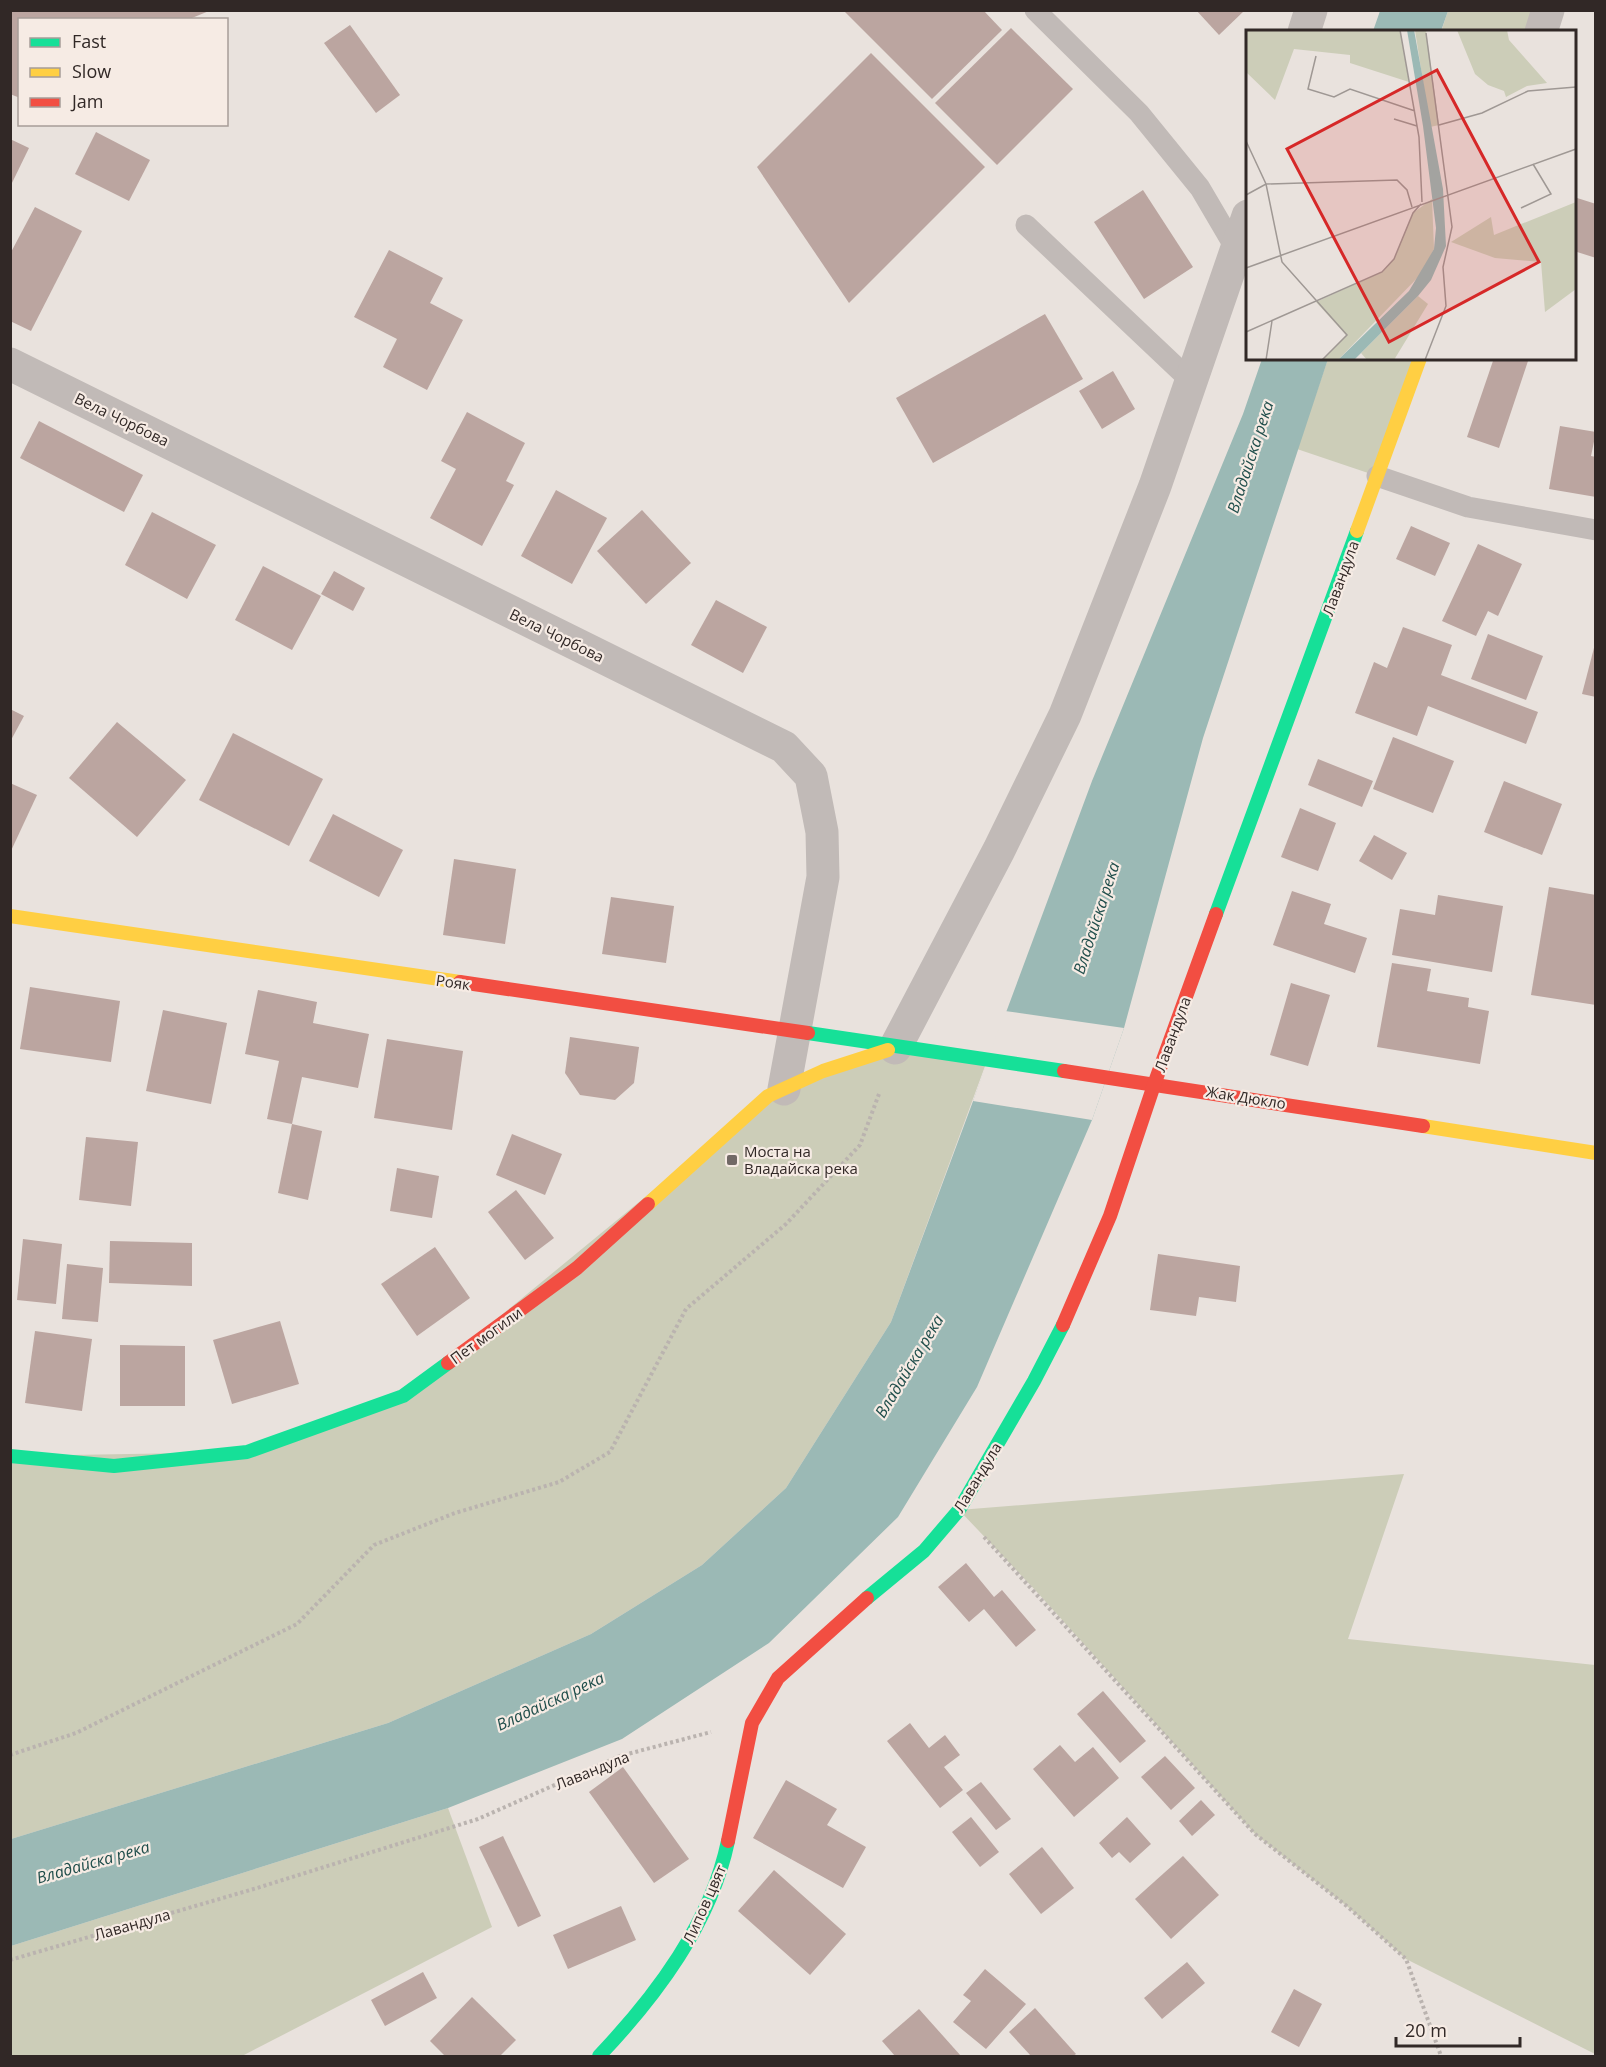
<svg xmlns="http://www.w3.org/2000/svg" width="1606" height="2067" font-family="'Open Sans',sans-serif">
  <rect width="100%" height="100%" fill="#e9e2dd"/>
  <!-- green -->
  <g fill="#cccdb8">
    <polygon points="1448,11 1548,11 1541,31 1441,32"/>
    <polygon points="1328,359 1420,359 1377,476 1297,449"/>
    <polygon points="895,1048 988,1058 891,1322 786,1488 702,1565 591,1634 388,1723 11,1839 11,1456 247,1452 403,1396 768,1096"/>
    <polygon points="1404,1474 1348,1639 1595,1665 1595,2054 1406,1959 1348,1907 1255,1834 1036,1591 959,1510"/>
    <polygon points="448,1808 492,1927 242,2056 11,2056 11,1946"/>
  </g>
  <!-- water -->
  <g fill="#9bb9b5">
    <polygon points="1380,11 1380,10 1448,11 1441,31 1373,31"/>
    <polygon points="1262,359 1328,359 1203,738 1124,1028 1092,1120 977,1387 898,1517 769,1643 622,1739 448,1808 11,1946 11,1839 388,1723 591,1634 702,1565 786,1488 891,1322 1092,781 1243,414"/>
  </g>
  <!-- pier -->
  <polygon fill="#e9e2dd" points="1005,1011 1124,1028 1092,1120 973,1101"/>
  <!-- building -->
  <g fill="#bba5a0">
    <polygon points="10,10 209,10 209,11 187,20 20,20 20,98 10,94"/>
    <polygon points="843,10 983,10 1002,30 932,99"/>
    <polygon points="1196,10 1245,10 1219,35"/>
    <polygon points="350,25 400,95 376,113 324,43"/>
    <polygon points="1011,28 1073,89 997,165 935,103"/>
    <polygon points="871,53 985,167 849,303 757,167"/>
    <polygon points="96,132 150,160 129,201 75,174"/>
    <polygon points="10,139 29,148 10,187"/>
    <polygon points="1143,190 1193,267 1144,299 1094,222"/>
    <polygon points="1574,197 1596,204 1596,258 1574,251"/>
    <polygon points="35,207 82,231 31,331 10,321 10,254"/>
    <polygon points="389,250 443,278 430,303 463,320 427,390 383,367 397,339 354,317"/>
    <polygon points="1045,314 1083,379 933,463 896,398"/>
    <polygon points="1494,358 1529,358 1499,448 1467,437"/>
    <polygon points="1113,371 1135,409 1102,429 1079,391"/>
    <polygon points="467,412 525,443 506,481 514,485 482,546 430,518 456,469 441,461"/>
    <polygon points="39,421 143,475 124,512 20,458"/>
    <polygon points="1560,426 1596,432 1591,456 1596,457 1596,497 1549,489"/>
    <polygon points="556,490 607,518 572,584 521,556"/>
    <polygon points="642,510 691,563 646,604 597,551"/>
    <polygon points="152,512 216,545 187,599 125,565"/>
    <polygon points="1411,526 1450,543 1435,576 1396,559"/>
    <polygon points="1478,544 1522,564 1498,616 1488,611 1476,636 1442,621"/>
    <polygon points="263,566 321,596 292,650 235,620"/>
    <polygon points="334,571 365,588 353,611 321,594"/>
    <polygon points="716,600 767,627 743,673 691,645"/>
    <polygon points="1403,627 1452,645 1441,675 1538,712 1526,744 1428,706 1417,736 1355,713 1374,662 1387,668"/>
    <polygon points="1488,634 1543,656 1526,700 1471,679"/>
    <polygon points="1595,644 1596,644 1596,697 1582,694"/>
    <polygon points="10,709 24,716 10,742"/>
    <polygon points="117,722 186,780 137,837 69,778"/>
    <polygon points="233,733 323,779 289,846 199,800"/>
    <polygon points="1393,737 1454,761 1433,813 1373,789"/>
    <polygon points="1318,759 1373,781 1362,807 1308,785"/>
    <polygon points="1504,781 1562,804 1542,855 1484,832"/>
    <polygon points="10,783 37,795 10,853"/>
    <polygon points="1300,808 1336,823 1318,871 1281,857"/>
    <polygon points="333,814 403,850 379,897 309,861"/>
    <polygon points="1374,835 1407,853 1392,880 1359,861"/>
    <polygon points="454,859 516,869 505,944 443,935"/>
    <polygon points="1549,887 1596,895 1596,1005 1531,995"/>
    <polygon points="1292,891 1331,904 1324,924 1367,938 1355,973 1273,945"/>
    <polygon points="1438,895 1503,906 1492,972 1392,955 1400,909 1435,915"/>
    <polygon points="611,897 674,906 666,963 602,954"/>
    <polygon points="1392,963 1431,969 1427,991 1469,998 1468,1007 1489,1011 1480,1064 1377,1047"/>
    <polygon points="1291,983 1330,995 1308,1066 1270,1055"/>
    <polygon points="30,987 120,1001 111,1062 20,1049"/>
    <polygon points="258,990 317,1002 313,1023 369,1034 358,1088 302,1077 292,1124 267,1119 279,1061 245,1054"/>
    <polygon points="163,1010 227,1023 211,1104 146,1091"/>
    <polygon points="570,1037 639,1047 634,1083 615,1100 580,1095 565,1073"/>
    <polygon points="387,1039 463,1051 452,1130 374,1118"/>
    <polygon points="292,1124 322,1131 308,1200 278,1193"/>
    <polygon points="512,1134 562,1154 545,1195 496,1175"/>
    <polygon points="86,1137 138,1142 131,1206 79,1200"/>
    <polygon points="397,1168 439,1176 432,1218 390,1211"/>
    <polygon points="516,1190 554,1238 525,1260 488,1212"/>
    <polygon points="23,1239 62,1244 56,1304 17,1300"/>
    <polygon points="110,1241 192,1243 192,1286 109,1283"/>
    <polygon points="435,1247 470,1298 417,1336 381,1284"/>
    <polygon points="1158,1254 1240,1266 1236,1302 1199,1297 1196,1316 1150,1310"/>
    <polygon points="67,1264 103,1268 98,1322 62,1319"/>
    <polygon points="280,1321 299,1384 232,1404 213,1340"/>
    <polygon points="35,1331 92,1339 82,1411 25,1403"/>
    <polygon points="120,1345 185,1346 185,1406 120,1406"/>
    <polygon points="966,1563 994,1597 1002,1590 1036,1630 1016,1647 984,1609 969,1622 938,1587"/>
    <polygon points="1103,1691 1146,1741 1120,1763 1077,1714"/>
    <polygon points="910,1723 929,1748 945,1735 960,1755 944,1767 963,1790 940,1808 887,1741"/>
    <polygon points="1060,1745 1075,1762 1093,1747 1119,1778 1074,1817 1033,1769"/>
    <polygon points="1165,1756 1195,1788 1171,1810 1141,1777"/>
    <polygon points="623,1767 689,1859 654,1883 589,1792"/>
    <polygon points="786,1780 837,1809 827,1825 866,1847 843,1888 753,1838"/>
    <polygon points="981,1782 1011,1819 996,1830 966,1793"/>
    <polygon points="1201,1800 1215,1815 1192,1836 1179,1821"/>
    <polygon points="971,1817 999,1852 980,1867 952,1832"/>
    <polygon points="1127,1817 1151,1844 1130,1863 1119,1852 1112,1858 1099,1843"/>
    <polygon points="503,1836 541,1916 518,1927 479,1847"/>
    <polygon points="1042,1847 1074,1888 1041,1914 1009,1874"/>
    <polygon points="1183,1856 1219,1895 1171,1939 1135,1899"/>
    <polygon points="774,1870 846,1934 810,1975 738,1911"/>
    <polygon points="621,1906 636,1940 568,1969 553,1935"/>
    <polygon points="1187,1962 1205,1983 1162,2019 1144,1998"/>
    <polygon points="985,1969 1026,2004 986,2049 953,2022 971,2001 963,1995"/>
    <polygon points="423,1972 437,1998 385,2026 371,2000"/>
    <polygon points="1294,1989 1322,2004 1299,2047 1271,2032"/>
    <polygon points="472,1997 516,2040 500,2056 445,2056 430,2041"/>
    <polygon points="1035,2008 1076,2054 1073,2056 1031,2056 1009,2032"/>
    <polygon points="919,2009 961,2056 895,2056 882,2041"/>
  </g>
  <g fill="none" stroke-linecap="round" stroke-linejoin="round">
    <!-- path -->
    <g stroke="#bab3af" stroke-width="4" stroke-dasharray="3 3" stroke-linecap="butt">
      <polyline points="984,1537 1255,1834 1348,1907 1406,1959 1441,2056"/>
      <polyline points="10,1755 76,1733 297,1624 374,1545 455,1513 559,1482 610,1452 686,1309 786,1224 860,1145 879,1094"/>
      <polyline points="10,1960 257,1888 478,1819 620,1756 711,1732"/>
    </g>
    <!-- lane -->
    <g stroke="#c1bab7" stroke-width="21">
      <polyline points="1035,10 1139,113 1200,188 1237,251"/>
      <polyline points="1026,225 1192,382"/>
      <polyline points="1377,476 1468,507 1596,530"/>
    </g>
    <!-- street -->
    <g stroke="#c1bab7" stroke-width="33">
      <polyline points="1304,32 1311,10"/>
      <polyline points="1541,32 1548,10"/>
      <polyline points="10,364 784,747 811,776 822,832 823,877 784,1089"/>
      <polyline points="895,1048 999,850 1065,715 1155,486 1248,216"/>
    </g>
    <!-- fast -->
    <g stroke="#16e098" stroke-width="14">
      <polyline points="1216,914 1357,531"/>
      <polyline points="808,1033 1064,1071"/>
      <polyline points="10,1456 114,1466 247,1452 403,1396 448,1363"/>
      <polyline points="867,1598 924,1551 959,1510 1034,1381 1063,1325"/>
      <path d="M599,2056C656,1996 711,1923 728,1841"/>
    </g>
    <!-- slow -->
    <g stroke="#ffcf43" stroke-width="14">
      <polyline points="1357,531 1420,358"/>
      <polyline points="10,916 460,982"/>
      <polyline points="1423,1126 1596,1153"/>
      <polyline points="648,1204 768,1096 823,1071 888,1050"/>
    </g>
    <!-- jam -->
    <g stroke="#f24e42" stroke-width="14">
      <polyline points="460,982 808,1033"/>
      <polyline points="1064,1071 1423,1126"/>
      <polyline points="1063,1325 1110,1216 1155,1082 1216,914"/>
      <polyline points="448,1363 577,1268 648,1204"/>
      <polyline points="728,1841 752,1723 778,1678 867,1598"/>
    </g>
  </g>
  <!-- markers -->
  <rect fill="#716966" stroke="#f6ebe4" stroke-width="2" x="726" y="1154" width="12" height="12" rx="3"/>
  <g text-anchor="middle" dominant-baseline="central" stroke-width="4.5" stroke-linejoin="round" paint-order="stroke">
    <!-- street labels -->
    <g font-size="15" fill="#312826" stroke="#f6ebe4">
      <text transform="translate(122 419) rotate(26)">Вела Чорбова</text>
      <text transform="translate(1340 578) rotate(-70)">Лавандула</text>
      <text transform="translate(557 635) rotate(26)">Вела Чорбова</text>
      <text transform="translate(453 982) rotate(8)">Рояк</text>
      <text transform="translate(1172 1034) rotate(-70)">Лавандула</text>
      <text transform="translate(1246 1097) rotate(9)">Жак Дюкло</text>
      <text transform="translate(486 1335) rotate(-36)">Пет могили</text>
      <text transform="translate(977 1477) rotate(-59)">Лавандула</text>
      <text transform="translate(592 1770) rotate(-22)">Лавандула</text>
      <text transform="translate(704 1904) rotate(-66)">Липов цвят</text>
      <text transform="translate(132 1924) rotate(-16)">Лавандула</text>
    </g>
    <!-- poi labels -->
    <g font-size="15" fill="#312826" stroke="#f6ebe4" text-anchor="start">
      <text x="744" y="1151">Моста на<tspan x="744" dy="17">Владайска река</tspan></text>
    </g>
    <!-- water labels -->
    <g font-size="16" font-style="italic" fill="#204e4b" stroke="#f6ebe4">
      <text transform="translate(1250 457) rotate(-72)">Владайска река</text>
      <text transform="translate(1096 918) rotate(-72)">Владайска река</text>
      <text transform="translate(909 1366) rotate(-59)">Владайска река</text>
      <text transform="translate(550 1701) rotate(-25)">Владайска река</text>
      <text transform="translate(93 1862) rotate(-16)">Владайска река</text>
    </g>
  </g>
  <!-- overview -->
  <g transform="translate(1246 30)">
    <rect width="330" height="330" fill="#e9e2dd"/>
    <path d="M0,0H154L163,52L104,33V25L48,19L29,70L0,42ZM169,0H180L193,95L184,97ZM211,0H261L263,10L301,53L281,56L260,67L258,61L242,55L229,44ZM186,169L188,219L177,242L92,330H76L100,305L70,272L136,242L148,229L167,183ZM330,172V259L299,282L295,232L249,228L205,212L245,187L248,205ZM172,266L182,274L148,330H121L115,323Z" fill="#cccdb8"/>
    <path d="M161,0H168L197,159L200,216L185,250L172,266L108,330H92L163,261L188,219L190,198L177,96Z" fill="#9bb9b5"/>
    <path fill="none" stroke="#9f9894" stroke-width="1.5" d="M154,0L173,107L176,172M70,26L62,59L88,67L104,59L169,81M148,89L171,96M193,95L236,83L282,61L330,57M0,111L20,154L36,232L101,305L76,330M0,165L20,154L151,150L161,160L166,177M275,178L305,164L287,134M0,238L330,119M0,302L136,242L148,229L167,183L175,174M20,330L26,291M179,330L200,276L197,237L206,197L180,3"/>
    <path fill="#d62828" fill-opacity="0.15" stroke="#d62828" stroke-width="3" d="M191,40L293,232L143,312L41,119Z"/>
    <rect width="330" height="330" fill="none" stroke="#312826" stroke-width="3"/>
  </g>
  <!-- border -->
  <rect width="1606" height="2067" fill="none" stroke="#312826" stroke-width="24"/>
  <!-- legend -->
  <rect x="18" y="18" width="210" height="108" fill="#f6ebe4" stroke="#a79d98" stroke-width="1.5"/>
  <rect x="30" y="38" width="30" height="9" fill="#16e098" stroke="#a79d98" stroke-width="1.5"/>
  <text x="72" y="48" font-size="18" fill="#312826">Fast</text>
  <rect x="30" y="68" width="30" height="9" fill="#ffcf43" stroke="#a79d98" stroke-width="1.5"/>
  <text x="72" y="78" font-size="18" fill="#312826">Slow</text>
  <rect x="30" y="98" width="30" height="9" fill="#f24e42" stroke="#a79d98" stroke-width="1.5"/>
  <text x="72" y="108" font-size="18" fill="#312826">Jam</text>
  <!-- scale -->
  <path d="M1396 2037v9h124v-9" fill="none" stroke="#312826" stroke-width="3"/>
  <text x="1405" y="2037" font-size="18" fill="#312826" stroke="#f6ebe4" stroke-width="4.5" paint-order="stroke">20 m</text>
</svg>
